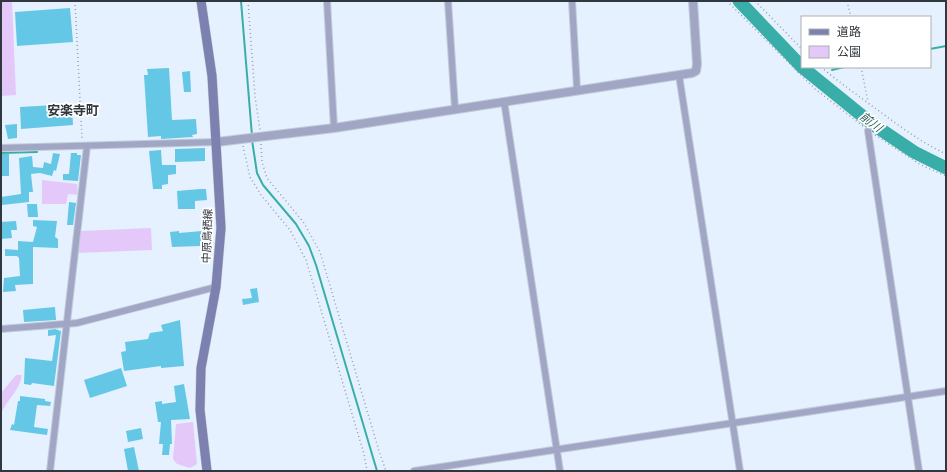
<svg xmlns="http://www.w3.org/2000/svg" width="947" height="472" font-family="'DM Sans','Noto Sans JP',sans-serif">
  <rect width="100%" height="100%" fill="#e5f1ff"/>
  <!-- green -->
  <g fill="#e4c8f9">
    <polygon points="1,1 12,1 16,95 1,96"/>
    <polygon points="42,180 77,184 78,195 68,194 66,204 42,204"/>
    <polygon points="151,228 152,250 78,253 81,231"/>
    <path d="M16,375H22C19,392 8,398 1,414V393Z"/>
    <polygon points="193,422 197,464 190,468 177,464 173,459 176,424"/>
  </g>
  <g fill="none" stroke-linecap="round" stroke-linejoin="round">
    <!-- stream -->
    <g stroke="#39aea8" stroke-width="2">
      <polyline points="241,1 252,136"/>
      <polyline points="930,49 946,46"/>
      <polyline points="832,70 844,67"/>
      <polyline points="252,140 257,173 263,185 296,224 309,246 316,265 377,471"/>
      <polyline points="1,153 37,152"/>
    </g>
    <!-- river -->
    <g stroke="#39aea8" stroke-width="13">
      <polyline points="739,1 802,67"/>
      <polyline points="802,67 871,123 914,152 946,168"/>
    </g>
  </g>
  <!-- building -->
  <g fill="#65c7e6">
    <polygon points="70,8 73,42 17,46 15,12"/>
    <polygon points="169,68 172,120 196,119 197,134 192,135 193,137 161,139 161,136 148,137 144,75 148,75 147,69"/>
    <polygon points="190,71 191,92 184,92 182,72"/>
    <polygon points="72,104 73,125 21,129 20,107"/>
    <polygon points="17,124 17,138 8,139 5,125"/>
    <polygon points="205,148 205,161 175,162 175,149"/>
    <polygon points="161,150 162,165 176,165 176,174 168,175 168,184 162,185 162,189 153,189 149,151"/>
    <polygon points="53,153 60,154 56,171 54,170 52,176 40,173 31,174 33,192 29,192 29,202 2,205 1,197 21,194 19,158 32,156 33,167 43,168 44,162 51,164"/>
    <polygon points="71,153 77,153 77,155 81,155 78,181 63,180 63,174 69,174"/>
    <rect x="1" y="154" width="8" height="22"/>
    <polygon points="200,189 206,189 207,200 195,201 195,209 178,209 177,191"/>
    <polygon points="69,202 76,203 73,225 67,225"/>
    <polygon points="27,204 37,204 38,217 28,217"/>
    <polygon points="33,220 57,221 55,237 58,239 58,248 33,247 33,284 15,285 16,291 3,292 4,278 20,276 19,258 17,256 5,256 5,249 18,250 18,241 33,242 37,227 33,226"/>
    <polygon points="16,221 17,230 11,230 12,238 1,239 1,222"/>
    <polygon points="179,231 179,233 202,231 203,241 200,241 200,246 172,247 170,232"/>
    <polygon points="257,288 259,302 243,305 242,299 252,298 250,289"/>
    <polygon points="55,307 56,320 24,322 23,310"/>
    <polygon points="180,320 184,366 161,368 161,366 124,371 121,352 126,351 125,342 148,339 150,333 163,331 161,325"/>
    <polygon points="55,329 61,331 54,386 32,383 31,385 24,384 25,358 52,361 56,335 48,336 48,330"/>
    <polygon points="121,368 127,386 90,398 84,380"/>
    <polygon points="184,384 190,419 171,420 172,444 170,444 169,455 162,455 163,444 159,444 161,422 158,422 155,402 162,401 162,404 176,402 174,386"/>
    <polygon points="20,396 45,399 45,401 51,402 50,406 37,405 34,427 48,429 47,435 10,430 12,424 14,425 18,401 20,401"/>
    <polygon points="141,428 143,439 128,442 126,431"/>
    <polygon points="134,447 139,471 128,471 124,449"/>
  </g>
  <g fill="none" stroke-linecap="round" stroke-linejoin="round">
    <defs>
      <g id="minor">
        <polyline points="327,1 334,128"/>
        <polyline points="448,1 455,109"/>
        <polyline points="572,1 577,89"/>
        <polyline points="679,75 740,471"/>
        <polyline points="504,101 560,471"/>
        <polyline points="868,131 919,471"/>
        <polyline points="1,148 217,142"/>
        <polyline points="1,329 77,323 216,287"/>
        <polyline points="50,471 87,146"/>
        <polyline points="414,471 946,391"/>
      </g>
      <polyline id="tertiary" points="217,142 334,128 692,73 696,71 697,64 693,1"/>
      <polyline id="secondary" points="201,1 212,76 221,228 216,287 201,368 200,410 207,471"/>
    </defs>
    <!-- minor casing -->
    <use href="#minor" stroke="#c1ccd8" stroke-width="8"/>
    <!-- tertiary casing -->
    <use href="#tertiary" stroke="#c1ccd8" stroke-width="10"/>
    <!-- secondary casing -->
    <use href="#secondary" stroke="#c1ccd8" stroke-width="10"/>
    <!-- path -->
    <g stroke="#96a0ab" stroke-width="1.5" stroke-dasharray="1 3" stroke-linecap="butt">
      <polyline points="75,1 82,140"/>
      <polyline points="248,1 255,96 260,130"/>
      <polyline points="727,1 815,89 864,127"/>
      <polyline points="755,1 802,49"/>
      <polyline points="847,1 851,17"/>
      <path d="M821,67C836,80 852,91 868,103C893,121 918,141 946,154"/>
      <polyline points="861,67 868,102"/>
      <polyline points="875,135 921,165 946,176"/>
      <polyline points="261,144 262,162 267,178 304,223 320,252 379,451 386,471"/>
      <polyline points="243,146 250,177 261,195 290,230 306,260 364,454 367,471"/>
    </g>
    <!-- minor -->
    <use href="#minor" stroke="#a2a6c5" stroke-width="6"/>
    <!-- tertiary -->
    <use href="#tertiary" stroke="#a2a6c5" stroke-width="8"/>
    <!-- secondary -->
    <use href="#secondary" stroke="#7d81af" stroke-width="9"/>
  </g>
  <g text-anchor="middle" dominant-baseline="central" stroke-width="3.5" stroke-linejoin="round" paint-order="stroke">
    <!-- street labels -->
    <g font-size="11" fill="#31373e" stroke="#fff">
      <text transform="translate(207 236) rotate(-88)">中原鳥栖線</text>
    </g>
    <!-- water labels -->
    <g font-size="12" font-style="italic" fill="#2f5f5d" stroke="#fff">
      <text transform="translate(871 122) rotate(37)">前川</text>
    </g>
    <!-- quarter labels -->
    <g font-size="13" font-weight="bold" fill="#31373e" stroke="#fff">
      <text x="73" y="110">安楽寺町</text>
    </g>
  </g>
  <!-- border -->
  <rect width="947" height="472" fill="none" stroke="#31373e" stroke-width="4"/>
  <!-- legend -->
  <rect x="801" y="16" width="130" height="52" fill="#ffffff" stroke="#adafb2"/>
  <rect x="809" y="29" width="20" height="6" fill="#7d81af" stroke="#adafb2"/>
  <text x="837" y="36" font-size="12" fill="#31373e">道路</text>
  <rect x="809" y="46" width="20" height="12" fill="#e4c8f9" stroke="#adafb2"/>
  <text x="837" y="56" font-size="12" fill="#31373e">公園</text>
</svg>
